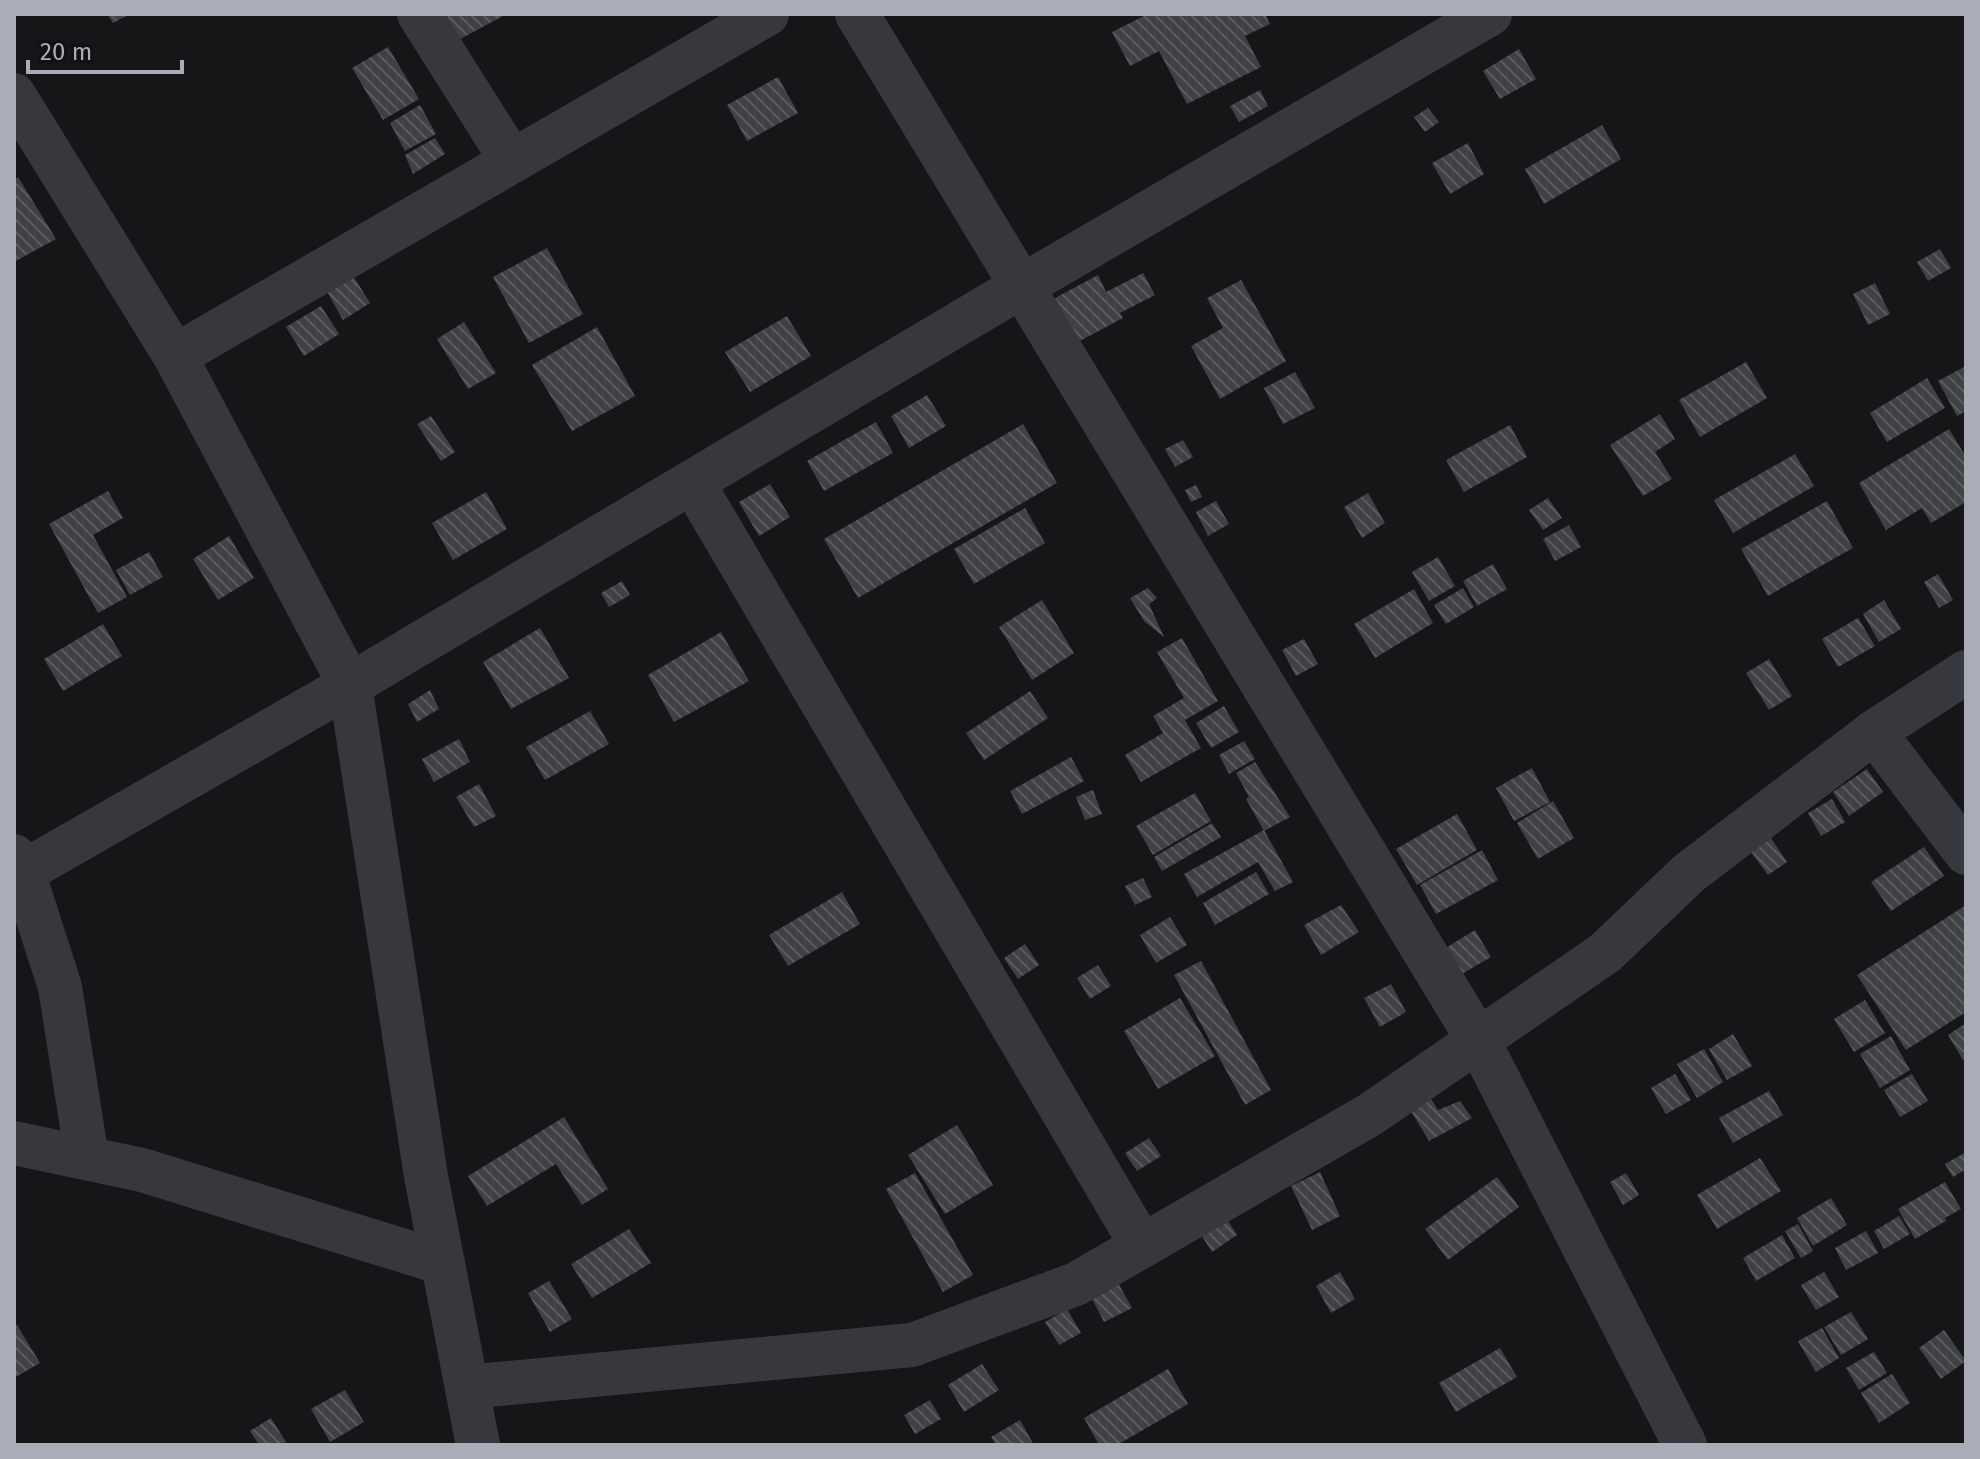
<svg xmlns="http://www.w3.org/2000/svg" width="1980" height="1459" font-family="'Fira Sans',sans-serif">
  <defs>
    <pattern id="building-back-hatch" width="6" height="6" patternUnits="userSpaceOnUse" patternTransform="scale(2)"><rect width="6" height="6" fill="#404145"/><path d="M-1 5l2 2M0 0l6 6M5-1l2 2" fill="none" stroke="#595a5e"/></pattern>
  </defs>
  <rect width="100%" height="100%" fill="#161618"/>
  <!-- building -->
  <g fill="url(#building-back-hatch)">
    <polygon points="107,14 130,14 113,23"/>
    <polygon points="445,14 507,14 460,39"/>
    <polygon points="1148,14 1265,14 1270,24 1245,36 1261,67 1187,104 1159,51 1130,66 1112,32"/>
    <polygon points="388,47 419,99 383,120 352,68"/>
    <polygon points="1519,49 1536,79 1500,99 1483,71"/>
    <polygon points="778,77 798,113 747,141 727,105"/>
    <polygon points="1260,90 1268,106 1239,122 1230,106"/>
    <polygon points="420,105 436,134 405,151 390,123"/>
    <polygon points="1428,108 1439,122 1425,132 1414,117"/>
    <polygon points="1602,125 1621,159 1544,204 1525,169"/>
    <polygon points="435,138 445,154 413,174 405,155"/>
    <polygon points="1468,143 1484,174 1450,194 1432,163"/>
    <polygon points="18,177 56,239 14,262 14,180"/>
    <polygon points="547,248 583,314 529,343 493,277"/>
    <polygon points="1940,249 1951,268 1928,281 1917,262"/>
    <polygon points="1143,273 1155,295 1120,313 1123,318 1078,342 1055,298 1098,275 1106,292"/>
    <polygon points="352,274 370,303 343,320 326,290"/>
    <polygon points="1241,280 1286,361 1220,399 1191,346 1223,328 1207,298"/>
    <polygon points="1875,283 1890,314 1868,325 1853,294"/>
    <polygon points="321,306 339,334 304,356 286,327"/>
    <polygon points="787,316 811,356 750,392 725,352"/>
    <polygon points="464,322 496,373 468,389 437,339"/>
    <polygon points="597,327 635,396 572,431 532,365"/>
    <polygon points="1746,362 1767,398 1700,437 1679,400"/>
    <polygon points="1964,367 1966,411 1957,416 1938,381"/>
    <polygon points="1295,372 1315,408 1283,424 1264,388"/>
    <polygon points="1927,378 1945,408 1887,442 1870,413"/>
    <polygon points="927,395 946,426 909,448 891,416"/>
    <polygon points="1660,414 1675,439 1655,452 1672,479 1643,496 1610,445"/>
    <polygon points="431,416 455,452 441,461 417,424"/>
    <polygon points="876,422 893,453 824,491 807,461"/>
    <polygon points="1023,424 1057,483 858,598 824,539"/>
    <polygon points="1510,425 1527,457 1464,492 1446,460"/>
    <polygon points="1949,429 1966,457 1966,502 1931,523 1922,508 1886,530 1859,483"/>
    <polygon points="1183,440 1193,457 1175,467 1165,449"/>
    <polygon points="1795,454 1814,486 1733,533 1714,500"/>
    <polygon points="770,484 790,517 759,536 739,502"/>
    <polygon points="1196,485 1202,497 1191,502 1185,490"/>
    <polygon points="108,491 123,518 93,535 127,597 98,613 49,524"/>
    <polygon points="486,492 507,529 453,560 432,523"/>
    <polygon points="1368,493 1385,523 1362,538 1344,507"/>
    <polygon points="1548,498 1562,518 1543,530 1529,510"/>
    <polygon points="1216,501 1229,524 1208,536 1196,512"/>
    <polygon points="1827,501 1853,548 1768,596 1741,549"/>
    <polygon points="1025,508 1045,543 974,584 954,549"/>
    <polygon points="1569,525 1581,547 1555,561 1543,539"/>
    <polygon points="229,536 254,578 218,600 193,559"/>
    <polygon points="149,552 163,577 130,595 116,570"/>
    <polygon points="1438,557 1455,586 1429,601 1412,572"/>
    <polygon points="1493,564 1507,589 1477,606 1463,581"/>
    <polygon points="1938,574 1953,600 1939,608 1924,582"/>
    <polygon points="622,581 630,595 609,607 601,593"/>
    <polygon points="1148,588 1157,598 1149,604 1164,637 1144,621 1130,598"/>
    <polygon points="1463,588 1474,607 1446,624 1434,605"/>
    <polygon points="1414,589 1433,623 1375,658 1354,624"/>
    <polygon points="1042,600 1074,653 1032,680 999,627"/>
    <polygon points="1884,600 1901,629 1879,642 1863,614"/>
    <polygon points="1858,618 1875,646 1838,667 1822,639"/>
    <polygon points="103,624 122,656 63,691 44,659"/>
    <polygon points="540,628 569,678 511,709 483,662"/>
    <polygon points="721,632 749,681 674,722 648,675"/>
    <polygon points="1182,638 1218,701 1185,720 1201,748 1141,782 1125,755 1163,733 1153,716 1184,698 1157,652"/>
    <polygon points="1304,639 1318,664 1296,676 1282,650"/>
    <polygon points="1769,659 1792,696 1769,710 1746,673"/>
    <polygon points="430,690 439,709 417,722 408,704"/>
    <polygon points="1030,691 1048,718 984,760 966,733"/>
    <polygon points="1224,706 1239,732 1211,748 1196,723"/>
    <polygon points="590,711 609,744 545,780 526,747"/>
    <polygon points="459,739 470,762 434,782 422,759"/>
    <polygon points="1244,741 1255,759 1229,774 1219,755"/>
    <polygon points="1071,757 1084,781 1022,814 1010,791"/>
    <polygon points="1255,762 1290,817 1264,831 1246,799 1249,797 1236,773"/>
    <polygon points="1532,768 1550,802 1514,821 1496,788"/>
    <polygon points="1867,769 1883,792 1849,816 1833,792"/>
    <polygon points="479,784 496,816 474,827 456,797"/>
    <polygon points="1093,790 1102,814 1085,820 1076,797"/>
    <polygon points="1195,793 1211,821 1153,855 1136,826"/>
    <polygon points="1832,799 1845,822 1821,836 1808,813"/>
    <polygon points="1553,801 1574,838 1538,859 1517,823"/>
    <polygon points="1457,814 1477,850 1417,885 1396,849"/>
    <polygon points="1212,823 1221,837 1162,871 1154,857"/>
    <polygon points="1264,830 1293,882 1275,891 1258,862 1197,897 1184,874"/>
    <polygon points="1771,838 1787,862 1768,875 1751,852"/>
    <polygon points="1924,847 1944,876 1891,911 1871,882"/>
    <polygon points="1482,850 1498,880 1436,914 1420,885"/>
    <polygon points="1256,872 1269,894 1215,925 1203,903"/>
    <polygon points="1143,878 1152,897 1135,905 1125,886"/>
    <polygon points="842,892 860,924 788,966 769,935"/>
    <polygon points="1341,905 1359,932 1321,955 1304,925"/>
    <polygon points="1966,905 1966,1012 1906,1050 1857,975"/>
    <polygon points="1170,917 1187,945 1156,963 1140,935"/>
    <polygon points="1475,930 1491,957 1460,975 1444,949"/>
    <polygon points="1025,944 1039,965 1018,979 1004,958"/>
    <polygon points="1201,961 1271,1090 1245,1105 1174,975"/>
    <polygon points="1098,965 1111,986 1090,999 1077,978"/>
    <polygon points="1391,984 1406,1012 1380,1027 1364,998"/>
    <polygon points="1180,998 1215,1056 1158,1089 1124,1031"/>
    <polygon points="1865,1000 1885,1033 1854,1052 1834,1019"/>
    <polygon points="1966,1023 1966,1058 1963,1060 1948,1035"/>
    <polygon points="1733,1034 1752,1066 1727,1080 1709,1049"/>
    <polygon points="1891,1036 1910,1070 1880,1088 1860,1054"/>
    <polygon points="1704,1049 1723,1082 1697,1098 1677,1064"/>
    <polygon points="1675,1074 1691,1100 1666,1114 1651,1088"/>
    <polygon points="1912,1074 1928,1101 1900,1117 1884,1090"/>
    <polygon points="1424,1087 1438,1110 1460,1101 1472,1118 1429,1141 1403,1098"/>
    <polygon points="1769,1091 1783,1115 1733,1143 1719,1118"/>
    <polygon points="564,1117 608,1189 582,1205 556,1164 487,1206 468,1176"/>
    <polygon points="957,1125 993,1185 945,1214 908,1155"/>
    <polygon points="1149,1138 1161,1156 1137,1171 1125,1153"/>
    <polygon points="1966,1152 1966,1169 1953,1177 1945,1164"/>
    <polygon points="1760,1158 1781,1191 1717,1229 1697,1195"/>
    <polygon points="1320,1172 1340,1216 1312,1230 1291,1186"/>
    <polygon points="915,1173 973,1275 943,1292 886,1189"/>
    <polygon points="1626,1173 1639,1195 1623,1205 1610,1182"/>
    <polygon points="1497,1177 1519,1207 1448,1260 1425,1229"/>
    <polygon points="1945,1182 1961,1209 1945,1218 1946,1221 1915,1239 1898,1209"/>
    <polygon points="1831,1198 1847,1225 1813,1246 1797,1218"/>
    <polygon points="1223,1213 1237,1235 1212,1252 1198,1230"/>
    <polygon points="1899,1216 1910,1234 1884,1249 1874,1231"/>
    <polygon points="1798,1224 1813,1251 1801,1258 1785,1231"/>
    <polygon points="629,1229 651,1263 592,1298 571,1264"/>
    <polygon points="1866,1231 1878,1253 1846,1270 1835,1248"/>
    <polygon points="1782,1235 1795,1258 1756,1281 1743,1258"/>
    <polygon points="1340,1272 1355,1299 1331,1313 1316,1286"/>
    <polygon points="1824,1272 1839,1297 1816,1310 1801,1285"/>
    <polygon points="549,1281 572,1319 550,1332 528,1293"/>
    <polygon points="1117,1281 1132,1308 1104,1322 1090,1295"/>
    <polygon points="1067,1309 1081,1333 1059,1345 1045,1322"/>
    <polygon points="1851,1312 1868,1339 1841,1355 1824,1327"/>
    <polygon points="17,1325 40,1363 14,1378 14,1326"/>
    <polygon points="1822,1328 1839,1358 1816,1372 1798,1341"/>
    <polygon points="1944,1330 1966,1361 1941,1379 1919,1348"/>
    <polygon points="1500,1348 1517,1377 1456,1412 1439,1383"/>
    <polygon points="1874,1352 1887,1373 1859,1390 1846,1368"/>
    <polygon points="982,1364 999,1390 964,1412 948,1385"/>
    <polygon points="1168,1369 1188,1404 1117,1445 1099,1445 1084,1418"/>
    <polygon points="1892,1374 1910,1403 1879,1423 1861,1393"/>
    <polygon points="345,1390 364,1422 330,1442 311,1409"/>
    <polygon points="930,1400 941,1419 915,1434 904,1415"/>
    <polygon points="271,1418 286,1442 281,1445 259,1445 250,1431"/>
    <polygon points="1020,1420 1034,1445 996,1445 991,1437"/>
  </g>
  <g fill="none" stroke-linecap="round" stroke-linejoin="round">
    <!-- street -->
    <g stroke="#37383d" stroke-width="44">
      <polyline points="419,14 512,161"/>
      <polyline points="857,14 1478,1040 1685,1445"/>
      <polyline points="14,95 175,356 350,685 426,1176 478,1445"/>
      <polyline points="175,356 767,14"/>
      <polyline points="693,483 1142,1246"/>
      <polyline points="1874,732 1966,853"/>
      <polyline points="14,856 23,872 60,987 87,1158"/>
      <polyline points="23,872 350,685 1022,286 1490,14"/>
      <polyline points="14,1143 142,1170 443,1263"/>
      <polyline points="467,1387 912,1345 1076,1284 1371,1114 1605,953 1689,873 1874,732 1966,672"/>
    </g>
  </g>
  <!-- border -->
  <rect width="1980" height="1459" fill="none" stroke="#a8adb8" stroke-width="32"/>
  <!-- scale -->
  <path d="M28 60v12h154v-12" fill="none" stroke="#a8adb8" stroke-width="4"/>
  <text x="40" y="60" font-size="24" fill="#a8adb8" stroke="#111113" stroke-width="6" paint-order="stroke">20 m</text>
</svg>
